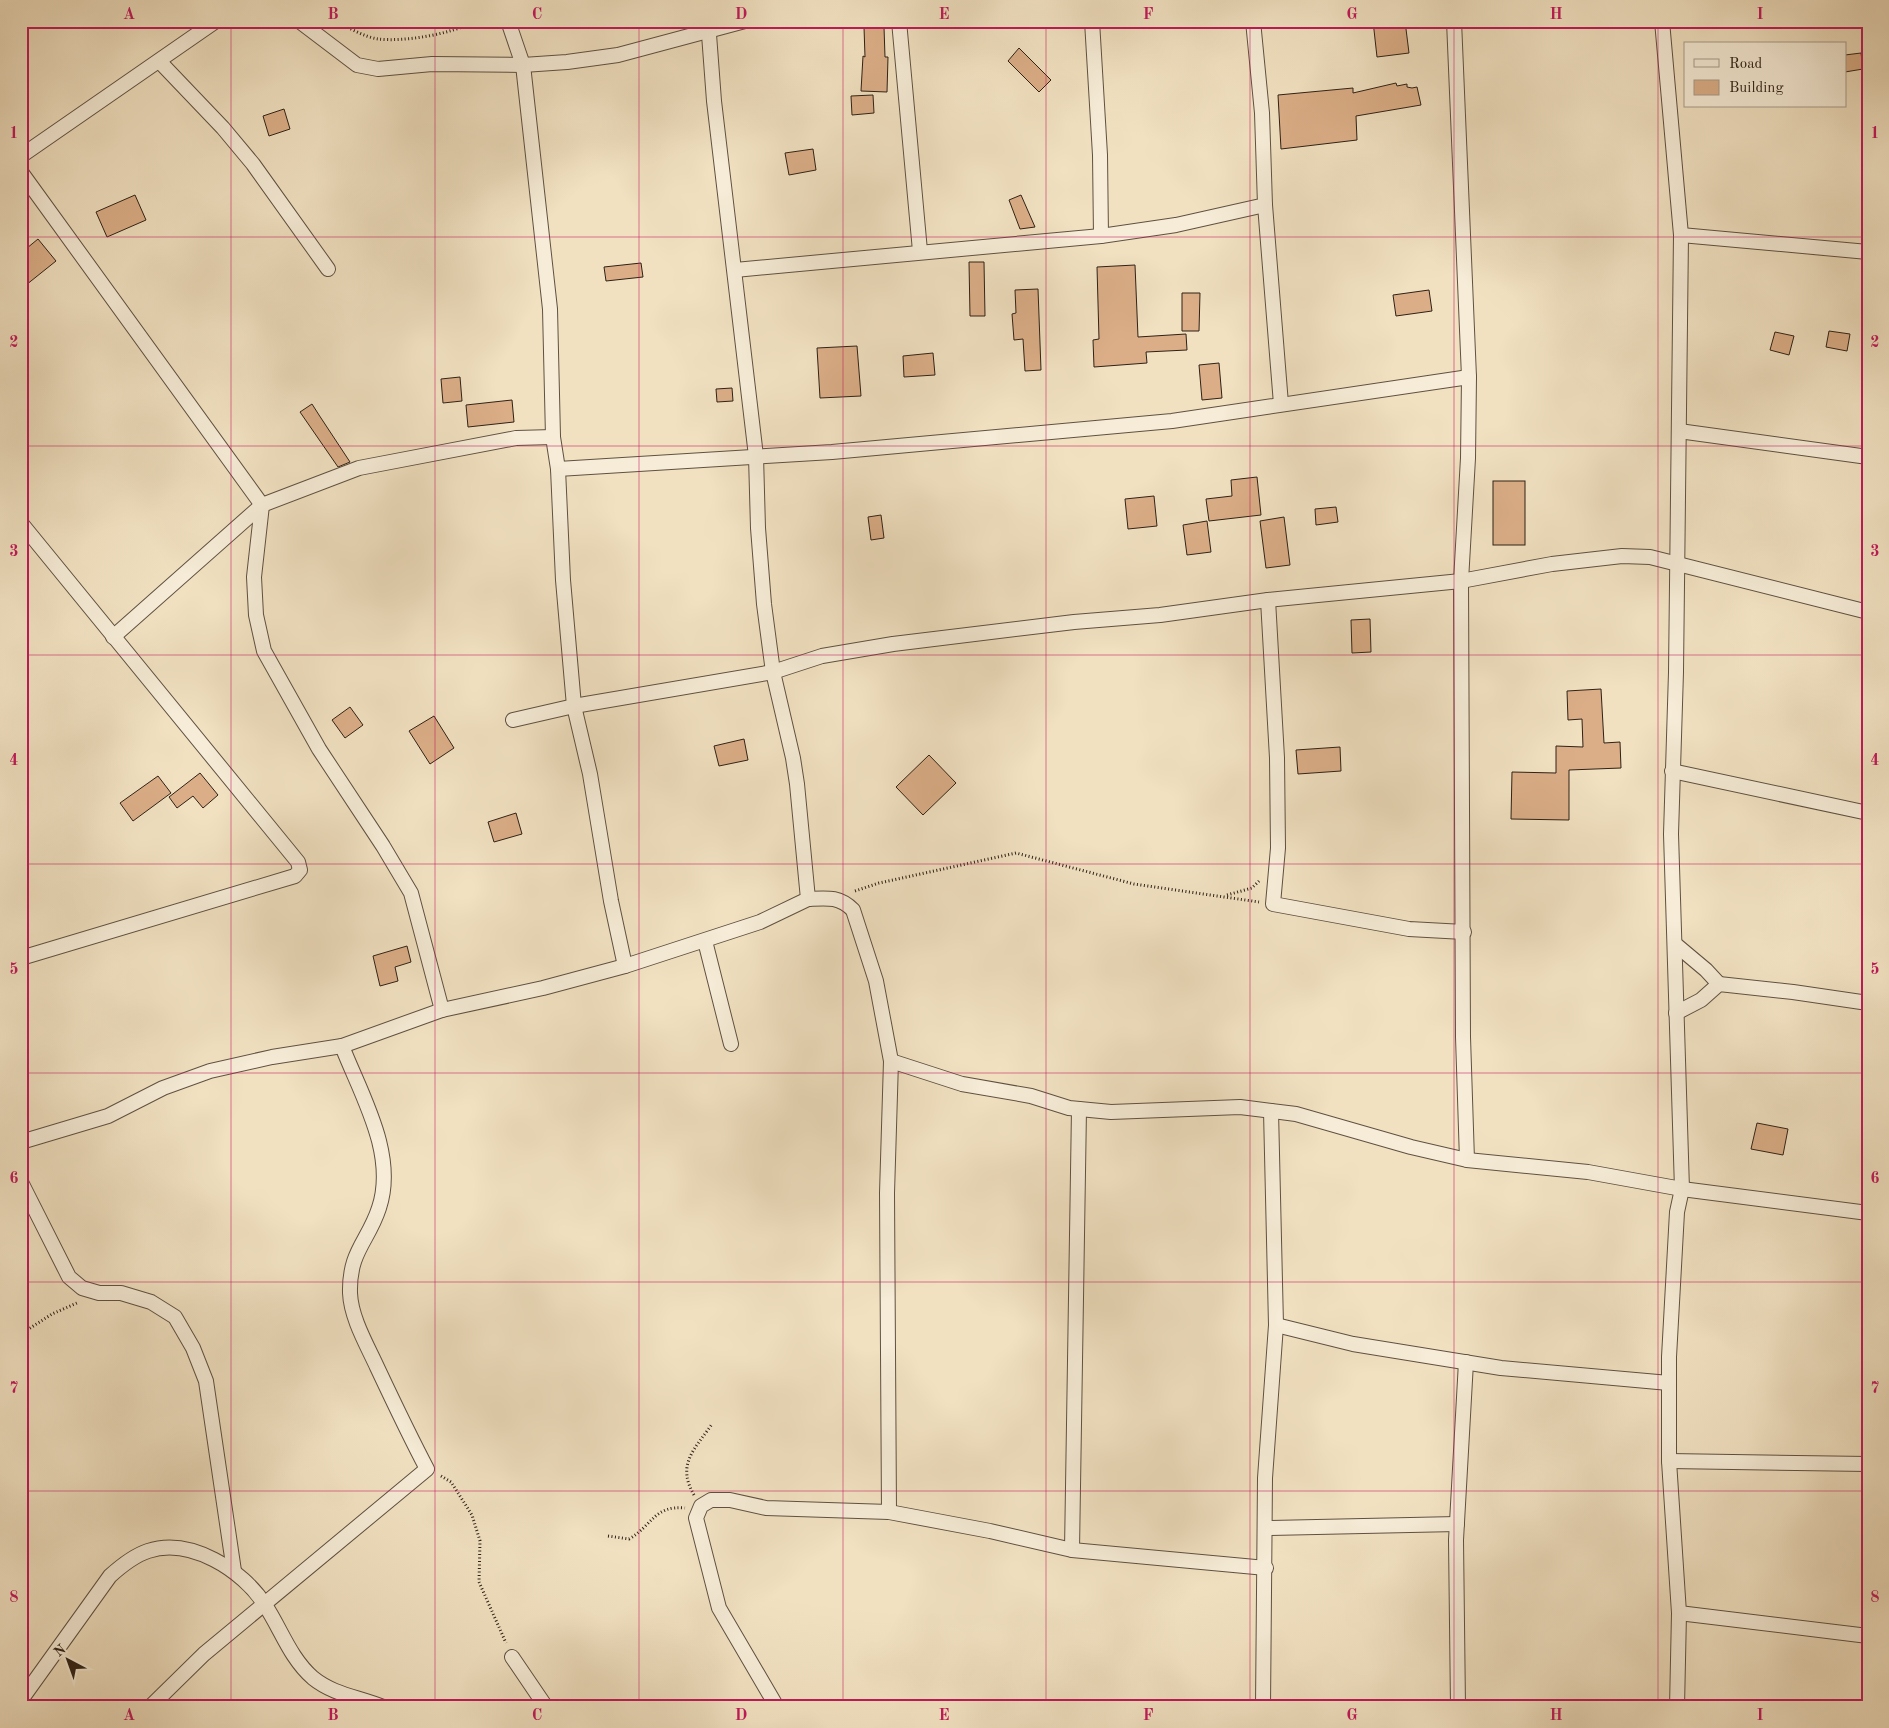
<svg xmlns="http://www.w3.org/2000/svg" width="1889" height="1728" font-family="'Old Standard TT',serif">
  <rect width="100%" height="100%" fill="#f1e1c1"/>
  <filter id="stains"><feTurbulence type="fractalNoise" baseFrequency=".004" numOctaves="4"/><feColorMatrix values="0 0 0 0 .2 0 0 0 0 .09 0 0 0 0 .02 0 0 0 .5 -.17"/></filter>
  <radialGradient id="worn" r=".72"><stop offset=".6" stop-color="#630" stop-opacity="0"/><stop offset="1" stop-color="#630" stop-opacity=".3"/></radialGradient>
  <!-- building -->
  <g fill="#dbae87" stroke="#2e2117">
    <polygon points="1373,21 1405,21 1409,53 1377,57"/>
    <polygon points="864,27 884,27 885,57 888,57 887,92 861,91 863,56 865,57"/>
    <polygon points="1019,48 1051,80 1039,92 1008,61"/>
    <polygon points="1861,53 1863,69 1845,72 1845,55"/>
    <polygon points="1396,83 1397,86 1407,84 1407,87 1412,88 1417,87 1421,105 1356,116 1357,140 1281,149 1278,95 1353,88 1353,93"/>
    <polygon points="873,95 874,113 852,115 851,96"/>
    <polygon points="284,109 290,129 269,136 263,116"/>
    <polygon points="813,149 816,170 789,175 785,153"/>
    <polygon points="135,195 146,220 107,237 96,212"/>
    <polygon points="1021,195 1035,227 1020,229 1009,200"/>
    <polygon points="38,239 56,261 21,289 21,253"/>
    <polygon points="969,262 984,262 985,316 970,316"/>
    <polygon points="641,263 643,277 606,281 604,267"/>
    <polygon points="1135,265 1138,337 1186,334 1187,350 1146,352 1147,363 1094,367 1093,340 1099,339 1097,267"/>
    <polygon points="1038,289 1041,370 1025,371 1023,339 1014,340 1012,314 1016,313 1015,290"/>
    <polygon points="1429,290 1432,311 1396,316 1393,295"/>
    <polygon points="1182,293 1200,293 1199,331 1182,331"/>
    <polygon points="1829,331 1850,334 1847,351 1826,347"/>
    <polygon points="1775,332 1794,336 1789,355 1770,350"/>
    <polygon points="857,346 861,396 820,398 817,348"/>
    <polygon points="933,353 935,375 904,377 903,356"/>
    <polygon points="1219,363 1222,398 1202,400 1199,365"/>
    <polygon points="460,377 462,401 443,403 441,379"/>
    <polygon points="732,388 733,401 717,402 716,389"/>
    <polygon points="512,400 514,422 468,427 466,405"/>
    <polygon points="312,404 319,415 350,462 338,467 300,412"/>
    <polygon points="1257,477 1261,515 1209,521 1206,499 1232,496 1231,480"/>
    <rect x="1493" y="481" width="32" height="64"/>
    <polygon points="1154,496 1157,526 1128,529 1125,499"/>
    <polygon points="1336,507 1338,522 1316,525 1315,509"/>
    <polygon points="881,515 884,538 871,540 868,517"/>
    <polygon points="1284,517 1290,565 1266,568 1260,521"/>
    <polygon points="1207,521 1211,552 1187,555 1183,525"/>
    <polygon points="1370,619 1371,652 1352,653 1351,620"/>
    <polygon points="1601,689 1604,743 1620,742 1621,768 1569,770 1569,820 1511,819 1512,772 1556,773 1556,746 1583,747 1582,719 1568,720 1567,691"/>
    <polygon points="350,707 363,725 345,738 332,720"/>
    <polygon points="434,716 454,748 430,764 409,731"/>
    <polygon points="744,739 748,760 719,766 714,746"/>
    <polygon points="1340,747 1341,771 1298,774 1296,750"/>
    <polygon points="929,755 956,783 923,815 896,787"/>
    <polygon points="200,773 218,795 203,808 193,796 177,808 169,797"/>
    <polygon points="158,776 171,793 133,821 120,803"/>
    <polygon points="516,813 522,834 494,842 488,822"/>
    <polygon points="407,946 411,962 395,967 398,981 380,986 373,956"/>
    <polygon points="1757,1123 1788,1129 1783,1155 1751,1149"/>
  </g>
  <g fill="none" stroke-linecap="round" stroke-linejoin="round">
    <defs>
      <g id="minor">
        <polyline points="299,21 357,65 378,69 432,64 523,65 567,62 618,55 745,21"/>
        <polyline points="508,21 523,65 550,309 553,437 558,469 563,580 574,706 590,774 611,901 625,966"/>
        <polyline points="899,21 920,251"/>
        <polyline points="1092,21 1100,155 1101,236"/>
        <polyline points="1454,21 1469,377 1468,458 1461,581 1463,1037 1467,1160"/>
        <polyline points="1662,21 1681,235 1676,672 1671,834 1682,1189 1677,1212 1669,1357 1669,1461 1679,1613 1677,1707"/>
        <polyline points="160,62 223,128 253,164 328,269"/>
        <polyline points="21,156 216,21"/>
        <polyline points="21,172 262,505 254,577 256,615 264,651 319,749 383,846 411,893 442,1010"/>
        <polyline points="1265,205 1281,404"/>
        <polyline points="1681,235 1868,252"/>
        <polyline points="735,270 1101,236 1176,225 1265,205 1262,113 1253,21"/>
        <polyline points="1679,431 1868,457"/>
        <polyline points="558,469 832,452 1172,421 1469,377"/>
        <polyline points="21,523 298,862 300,870 295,876 21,958"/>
        <polyline points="1268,600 1277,758 1278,848 1273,904 1409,929 1464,932"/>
        <polyline points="113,637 262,505 359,468 516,438 553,437"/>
        <polyline points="513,720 574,706 773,672 822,656 893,644 1074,622 1160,615 1268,600 1461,581 1552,564 1622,556 1650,557 1868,612"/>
        <polyline points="1672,771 1868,813"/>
        <path d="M808,899C827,898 839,896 853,910L876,981L891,1061L887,1193L889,1512"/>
        <polyline points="705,941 731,1044"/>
        <polyline points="1675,944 1706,970 1719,984"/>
        <polyline points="1676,1013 1701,1000 1719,984 1793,992 1868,1003"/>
        <polyline points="891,1061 962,1084 1031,1096 1069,1108 1111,1112 1240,1107 1296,1114 1411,1147 1467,1160 1588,1172 1682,1189 1868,1213"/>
        <polyline points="21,1142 108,1116 163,1088 210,1071 272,1057 342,1046 442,1010 543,988 625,966 760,922 808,899 797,784 793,758 773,672 764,604 758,528 756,456 714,101 708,21"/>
        <polyline points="21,1182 69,1277 82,1288 99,1293 121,1293 151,1302 175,1317 193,1348 206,1381 234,1571"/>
        <polyline points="1276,1325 1353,1344 1501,1368 1669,1383"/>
        <polyline points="1669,1461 1868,1464"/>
        <polyline points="1265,1528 1457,1524"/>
        <polyline points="1072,1550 1079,1109"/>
        <polyline points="1679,1613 1868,1636"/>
        <polyline points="512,1657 546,1707"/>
        <path d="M21,1700L110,1576C121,1566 133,1556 148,1551C190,1537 243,1570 265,1605C281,1629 290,1658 313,1678C334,1695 359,1697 383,1707"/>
        <path d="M150,1707L204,1654L427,1469C409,1435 393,1401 377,1367C367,1345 351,1318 350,1293C349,1251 368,1242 379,1208C397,1154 361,1095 342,1046"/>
        <polyline points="777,1707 719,1608 696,1518 701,1506 711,1500 730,1500 766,1508 889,1512 990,1531 1072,1550 1266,1568"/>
        <polyline points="1263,1707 1265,1478 1276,1325 1271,1111"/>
        <polyline points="1458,1707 1456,1540 1466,1362"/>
      </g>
    </defs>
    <!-- minor casing -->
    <use href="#minor" stroke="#5f5142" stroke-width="16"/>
    <!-- path -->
    <g stroke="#2e2117" stroke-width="3" stroke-dasharray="1 2.5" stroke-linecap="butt">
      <path d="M335,21C348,27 364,37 378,39C406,42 451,34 476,21"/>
      <polyline points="855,891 879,883 1016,853 1134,884 1259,902"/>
      <polyline points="1227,895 1252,888 1259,881"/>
      <polyline points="21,1334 52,1314 77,1303"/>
      <polyline points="441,1476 451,1482 472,1515 480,1541 479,1582 506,1643"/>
      <path d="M694,1495C676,1464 695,1449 712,1424"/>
      <path d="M608,1536L629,1539C652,1526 654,1505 685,1508"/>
    </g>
    <!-- minor -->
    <use href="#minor" stroke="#f6ecd7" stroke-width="14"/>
  </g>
  <!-- grid -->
  <path fill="none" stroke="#c2185b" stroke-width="1" stroke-opacity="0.55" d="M231,21V1707M435,21V1707M639,21V1707M843,21V1707M1046,21V1707M1250,21V1707M1454,21V1707M1658,21V1707M21,237H1868M21,446H1868M21,655H1868M21,864H1868M21,1073H1868M21,1282H1868M21,1491H1868"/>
  <!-- margin -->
  <rect width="1889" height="1728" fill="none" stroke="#f1e1c1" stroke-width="55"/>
  <!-- legend -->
  <rect x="1684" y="42" width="162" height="65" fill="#f6ecd7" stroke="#a69b8a"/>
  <rect x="1694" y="59" width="25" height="8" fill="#f6ecd7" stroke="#a69b8a"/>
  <text x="1729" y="68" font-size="15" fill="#2e2117">Road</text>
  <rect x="1694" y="80" width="25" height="15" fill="#dbae87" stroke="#a69b8a"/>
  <text x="1729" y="92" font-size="15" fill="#2e2117">Building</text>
  <!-- north arrow -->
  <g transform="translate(68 1660) rotate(319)" stroke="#f6ecd7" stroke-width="4" paint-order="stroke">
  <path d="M0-4L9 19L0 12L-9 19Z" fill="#2e2117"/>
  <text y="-8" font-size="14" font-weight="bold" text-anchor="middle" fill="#2e2117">N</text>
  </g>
  <rect x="28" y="28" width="1834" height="1672" fill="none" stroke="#c2185b" stroke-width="2"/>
  <g font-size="16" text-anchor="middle" font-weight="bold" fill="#c2185b">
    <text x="129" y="19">A</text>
    <text x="333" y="19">B</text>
    <text x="537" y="19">C</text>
    <text x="741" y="19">D</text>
    <text x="944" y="19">E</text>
    <text x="1148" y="19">F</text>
    <text x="1352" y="19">G</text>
    <text x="1556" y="19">H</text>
    <text x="1760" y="19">I</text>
    <text x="14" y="138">1</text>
    <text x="1875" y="138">1</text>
    <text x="14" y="347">2</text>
    <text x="1875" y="347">2</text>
    <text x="14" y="556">3</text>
    <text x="1875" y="556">3</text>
    <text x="14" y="765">4</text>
    <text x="1875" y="765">4</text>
    <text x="14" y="974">5</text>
    <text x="1875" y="974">5</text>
    <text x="14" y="1183">6</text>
    <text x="1875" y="1183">6</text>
    <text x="14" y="1393">7</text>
    <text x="1875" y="1393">7</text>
    <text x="14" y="1602">8</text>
    <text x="1875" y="1602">8</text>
    <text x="129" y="1720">A</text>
    <text x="333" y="1720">B</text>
    <text x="537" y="1720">C</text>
    <text x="741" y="1720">D</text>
    <text x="944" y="1720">E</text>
    <text x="1148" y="1720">F</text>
    <text x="1352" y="1720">G</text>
    <text x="1556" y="1720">H</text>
    <text x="1760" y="1720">I</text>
  </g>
  <rect width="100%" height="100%" filter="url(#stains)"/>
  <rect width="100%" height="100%" fill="url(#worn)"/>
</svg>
